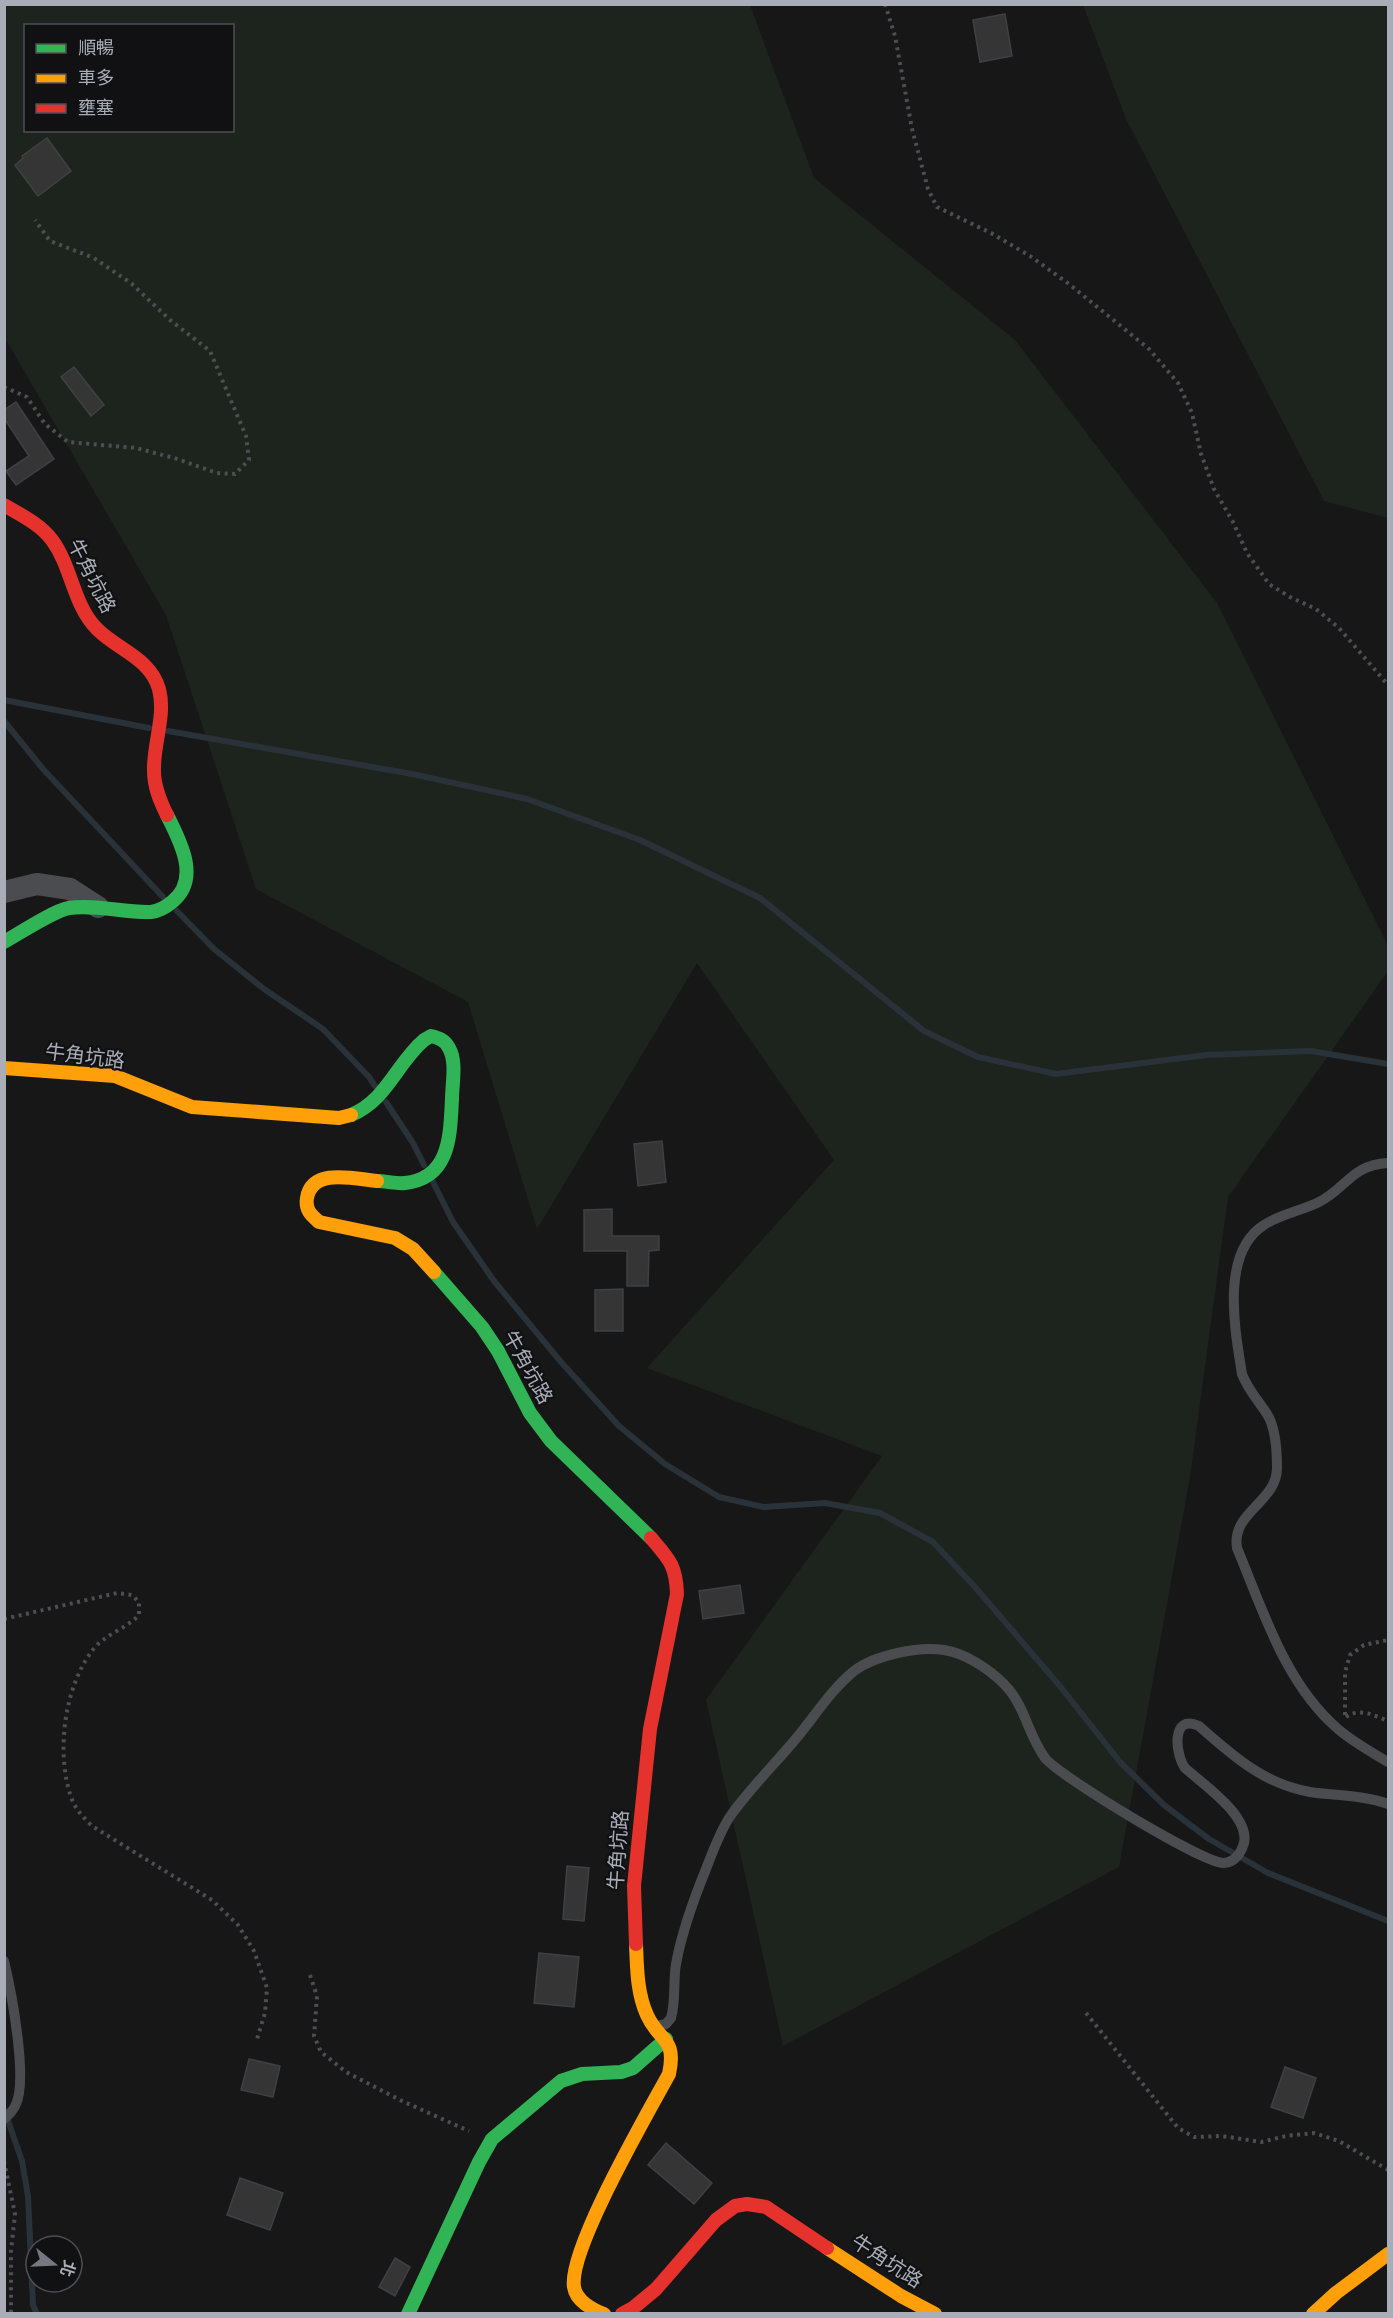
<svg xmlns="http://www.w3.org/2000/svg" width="1393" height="2318" font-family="Inter,'Noto Sans TC',sans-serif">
  <rect width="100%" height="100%" fill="#171717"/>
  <!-- green -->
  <g fill="#1d241e" fill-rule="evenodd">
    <path d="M4,5H750L814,178L1015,340L1217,603L1388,946V971L1228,1197L1190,1477L1119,1867L783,2046L706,1700L882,1456L647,1368L834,1160L697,963L537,1229L468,1002L256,889L166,615L5,338ZM26,26H232V130H26Z"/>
    <polygon points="1083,5 1388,5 1388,518 1324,501 1126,119"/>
  </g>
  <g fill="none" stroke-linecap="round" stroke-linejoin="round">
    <!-- stream -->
    <g stroke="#2a3239" stroke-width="6">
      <polyline points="4,700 149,728"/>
      <polyline points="4,721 43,769 163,897"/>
      <polyline points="168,731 412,774 527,799 640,840 760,898 924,1031 978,1057 1056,1074 1206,1055 1311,1051 1388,1064"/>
      <polyline points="177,911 214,949 264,989 323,1029 369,1077 375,1086"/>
      <polyline points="386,1102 413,1143 424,1165"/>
      <polyline points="433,1182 453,1222 494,1281 561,1362 619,1426 665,1464 719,1497 764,1507 825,1503 880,1513 933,1542 975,1587 1059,1685 1120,1762 1164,1805 1209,1839 1268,1873 1388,1921"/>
      <polyline points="4,2109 22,2161 28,2196 33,2305 37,2314"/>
    </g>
  </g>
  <!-- building -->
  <g fill="#353536" stroke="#3f4043" stroke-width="1.5">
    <polygon points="1005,14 1012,56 980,62 973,20"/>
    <polygon points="47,138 71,171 38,196 15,165 23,158 22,156"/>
    <polygon points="74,367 104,405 91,416 61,377"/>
    <polygon points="16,402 54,459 16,485 6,471 29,456 4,418 4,410"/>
    <polygon points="662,1141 666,1182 638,1186 634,1144"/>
    <polygon points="612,1209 612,1236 659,1236 659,1250 649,1251 648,1286 627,1286 627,1251 584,1251 584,1210"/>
    <polygon points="623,1289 623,1331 595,1331 595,1290"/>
    <polygon points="740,1585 744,1613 703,1619 699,1591"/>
    <polygon points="567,1866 589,1868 584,1921 563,1919"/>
    <polygon points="539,1953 579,1957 574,2007 534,2003"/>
    <polygon points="249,2059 280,2066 273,2097 241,2090"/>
    <polygon points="1285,2067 1316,2078 1303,2118 1271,2107"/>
    <polygon points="666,2143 712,2183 694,2204 648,2165"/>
    <polygon points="240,2178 283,2193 270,2230 227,2215"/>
    <polygon points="395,2258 410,2267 395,2296 379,2287"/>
  </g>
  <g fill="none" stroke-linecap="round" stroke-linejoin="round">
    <!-- path -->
    <g stroke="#4d4e52" stroke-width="4" stroke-dasharray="3 4.5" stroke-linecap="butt">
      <polyline points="885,4 895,36 912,129 928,189 937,207 991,233 1030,256 1069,284 1149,349 1178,383 1192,413 1201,454 1214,489 1233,522 1247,553 1269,584 1290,597 1316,609 1339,628 1388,685"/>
      <polyline points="4,387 27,397 45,424 68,442 136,448 174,458 217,473 235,474 249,460 246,436 210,351 170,320 132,284 94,258 50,241 35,220"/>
      <path d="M4,1619L117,1593L132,1595L139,1602V1615C126,1629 103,1635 92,1651C64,1688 56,1753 71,1797C75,1809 83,1817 92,1826L212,1900L238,1925L254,1951L267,1988L265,2013L257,2039"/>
      <polyline points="1345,1715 1345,1672 1350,1655 1364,1645 1388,1640"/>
      <path d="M1346,1717C1360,1707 1375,1716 1388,1721"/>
      <polyline points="310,1975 317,1996 314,2036 321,2052 346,2072 402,2101 469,2131"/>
      <polyline points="1086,2013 1178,2128 1194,2137 1222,2136 1261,2142 1286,2136 1314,2133 1339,2141 1388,2170"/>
      <polyline points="4,2161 15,2214 11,2251 11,2314"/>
    </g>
    <!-- lane -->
    <g stroke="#4b4c50" stroke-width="10">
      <path d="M1388,1163C1351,1165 1347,1188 1319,1202C1301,1211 1280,1214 1264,1225C1220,1253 1235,1330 1242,1374C1248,1390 1258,1400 1267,1414C1276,1428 1277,1451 1277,1468C1277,1502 1231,1512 1237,1548C1263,1610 1285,1684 1338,1729C1353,1742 1371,1752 1388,1762"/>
      <path d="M4,1961C11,1990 28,2078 16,2104C14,2109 9,2115 4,2119"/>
      <path d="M657,2026L666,2024L671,2018C676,2001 673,1982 676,1964C681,1936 695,1896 706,1869C713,1851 720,1831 731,1815C751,1787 777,1762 799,1735C816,1714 833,1688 854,1671C875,1655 919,1646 944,1650C965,1653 989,1669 1004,1684C1025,1705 1028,1735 1045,1758C1059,1776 1204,1864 1224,1863C1235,1862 1241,1853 1244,1843C1250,1816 1204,1785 1185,1768C1175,1754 1171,1713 1199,1726C1233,1756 1264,1784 1310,1792C1337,1796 1363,1795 1388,1804"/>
    </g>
    <!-- street -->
    <polyline stroke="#4b4c50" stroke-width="22" points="4,892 37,884 70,889 98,907"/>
    <!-- fast -->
    <g stroke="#30b455" stroke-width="14">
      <path d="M4,942C20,933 53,911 69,908C96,904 124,913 151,912C158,911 166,907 172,902C201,879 180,841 167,815"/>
      <path d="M351,1115C387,1100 396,1064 424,1040L431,1036C439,1038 445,1040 449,1048C457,1062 452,1084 452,1099C450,1134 451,1178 405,1183C396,1184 386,1181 377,1181"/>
      <polyline points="434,1272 482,1327 498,1351 530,1413 551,1441 651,1538"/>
      <polyline points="408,2314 479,2162 492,2139 561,2081 582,2074 621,2072 633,2068 666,2039"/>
    </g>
    <!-- slow -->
    <g stroke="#ff9f0a" stroke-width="14">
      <polyline points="4,1068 115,1076 192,1107 339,1118 351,1115"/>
      <path d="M377,1181C355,1179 312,1167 307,1198C305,1210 311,1215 319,1222L395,1238L413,1249L434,1272"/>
      <polyline points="827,2248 901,2296 935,2314"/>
      <path d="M604,2314C593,2310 576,2301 574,2287C568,2250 648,2113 669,2074C677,2037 659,2042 647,2015C637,1993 637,1968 636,1944"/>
      <polyline points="1313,2314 1336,2293 1388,2254"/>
    </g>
    <!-- jam -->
    <g stroke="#e5322d" stroke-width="14">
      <path d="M4,505C21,515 40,524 52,540C72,567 73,605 97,629C118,650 150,658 159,689C166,716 153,744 154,771C154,787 160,801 167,815"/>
      <path d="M636,1944L634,1886L650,1729L677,1594C676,1565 669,1559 651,1538"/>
      <polyline points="622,2314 633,2308 656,2289 716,2220 735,2206 747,2204 766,2207 827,2248"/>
    </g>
  </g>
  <g text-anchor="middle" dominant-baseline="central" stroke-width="4.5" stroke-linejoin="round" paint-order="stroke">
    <!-- street labels -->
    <g font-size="20" fill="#a8adb8" stroke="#111113">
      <text transform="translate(92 576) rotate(63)">牛角坑路</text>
      <text transform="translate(85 1056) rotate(7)">牛角坑路</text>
      <text transform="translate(528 1367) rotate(61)">牛角坑路</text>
      <text transform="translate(618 1850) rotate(-86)">牛角坑路</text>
      <text transform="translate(887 2261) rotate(33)">牛角坑路</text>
    </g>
  </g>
  <!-- border -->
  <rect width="1393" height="2318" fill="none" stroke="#a8adb8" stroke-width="12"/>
  <!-- legend -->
  <rect x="24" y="24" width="210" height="108" fill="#111113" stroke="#4d4f55" stroke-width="1.5"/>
  <rect x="36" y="44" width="30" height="9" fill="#30b455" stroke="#4d4f55" stroke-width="1.5"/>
  <text x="78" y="54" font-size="18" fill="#a8adb8">順暢</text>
  <rect x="36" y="74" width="30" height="9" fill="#ff9f0a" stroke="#4d4f55" stroke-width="1.5"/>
  <text x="78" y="84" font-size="18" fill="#a8adb8">車多</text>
  <rect x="36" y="104" width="30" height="9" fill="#e5322d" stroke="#4d4f55" stroke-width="1.5"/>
  <text x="78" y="114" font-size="18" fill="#a8adb8">壅塞</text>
  <!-- north arrow -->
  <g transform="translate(54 2264) rotate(108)"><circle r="28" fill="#111113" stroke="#4d4f55" stroke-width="1.5"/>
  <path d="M0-4.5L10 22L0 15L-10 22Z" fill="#757880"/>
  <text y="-9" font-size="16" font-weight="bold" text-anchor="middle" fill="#a8adb8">北</text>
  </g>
</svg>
